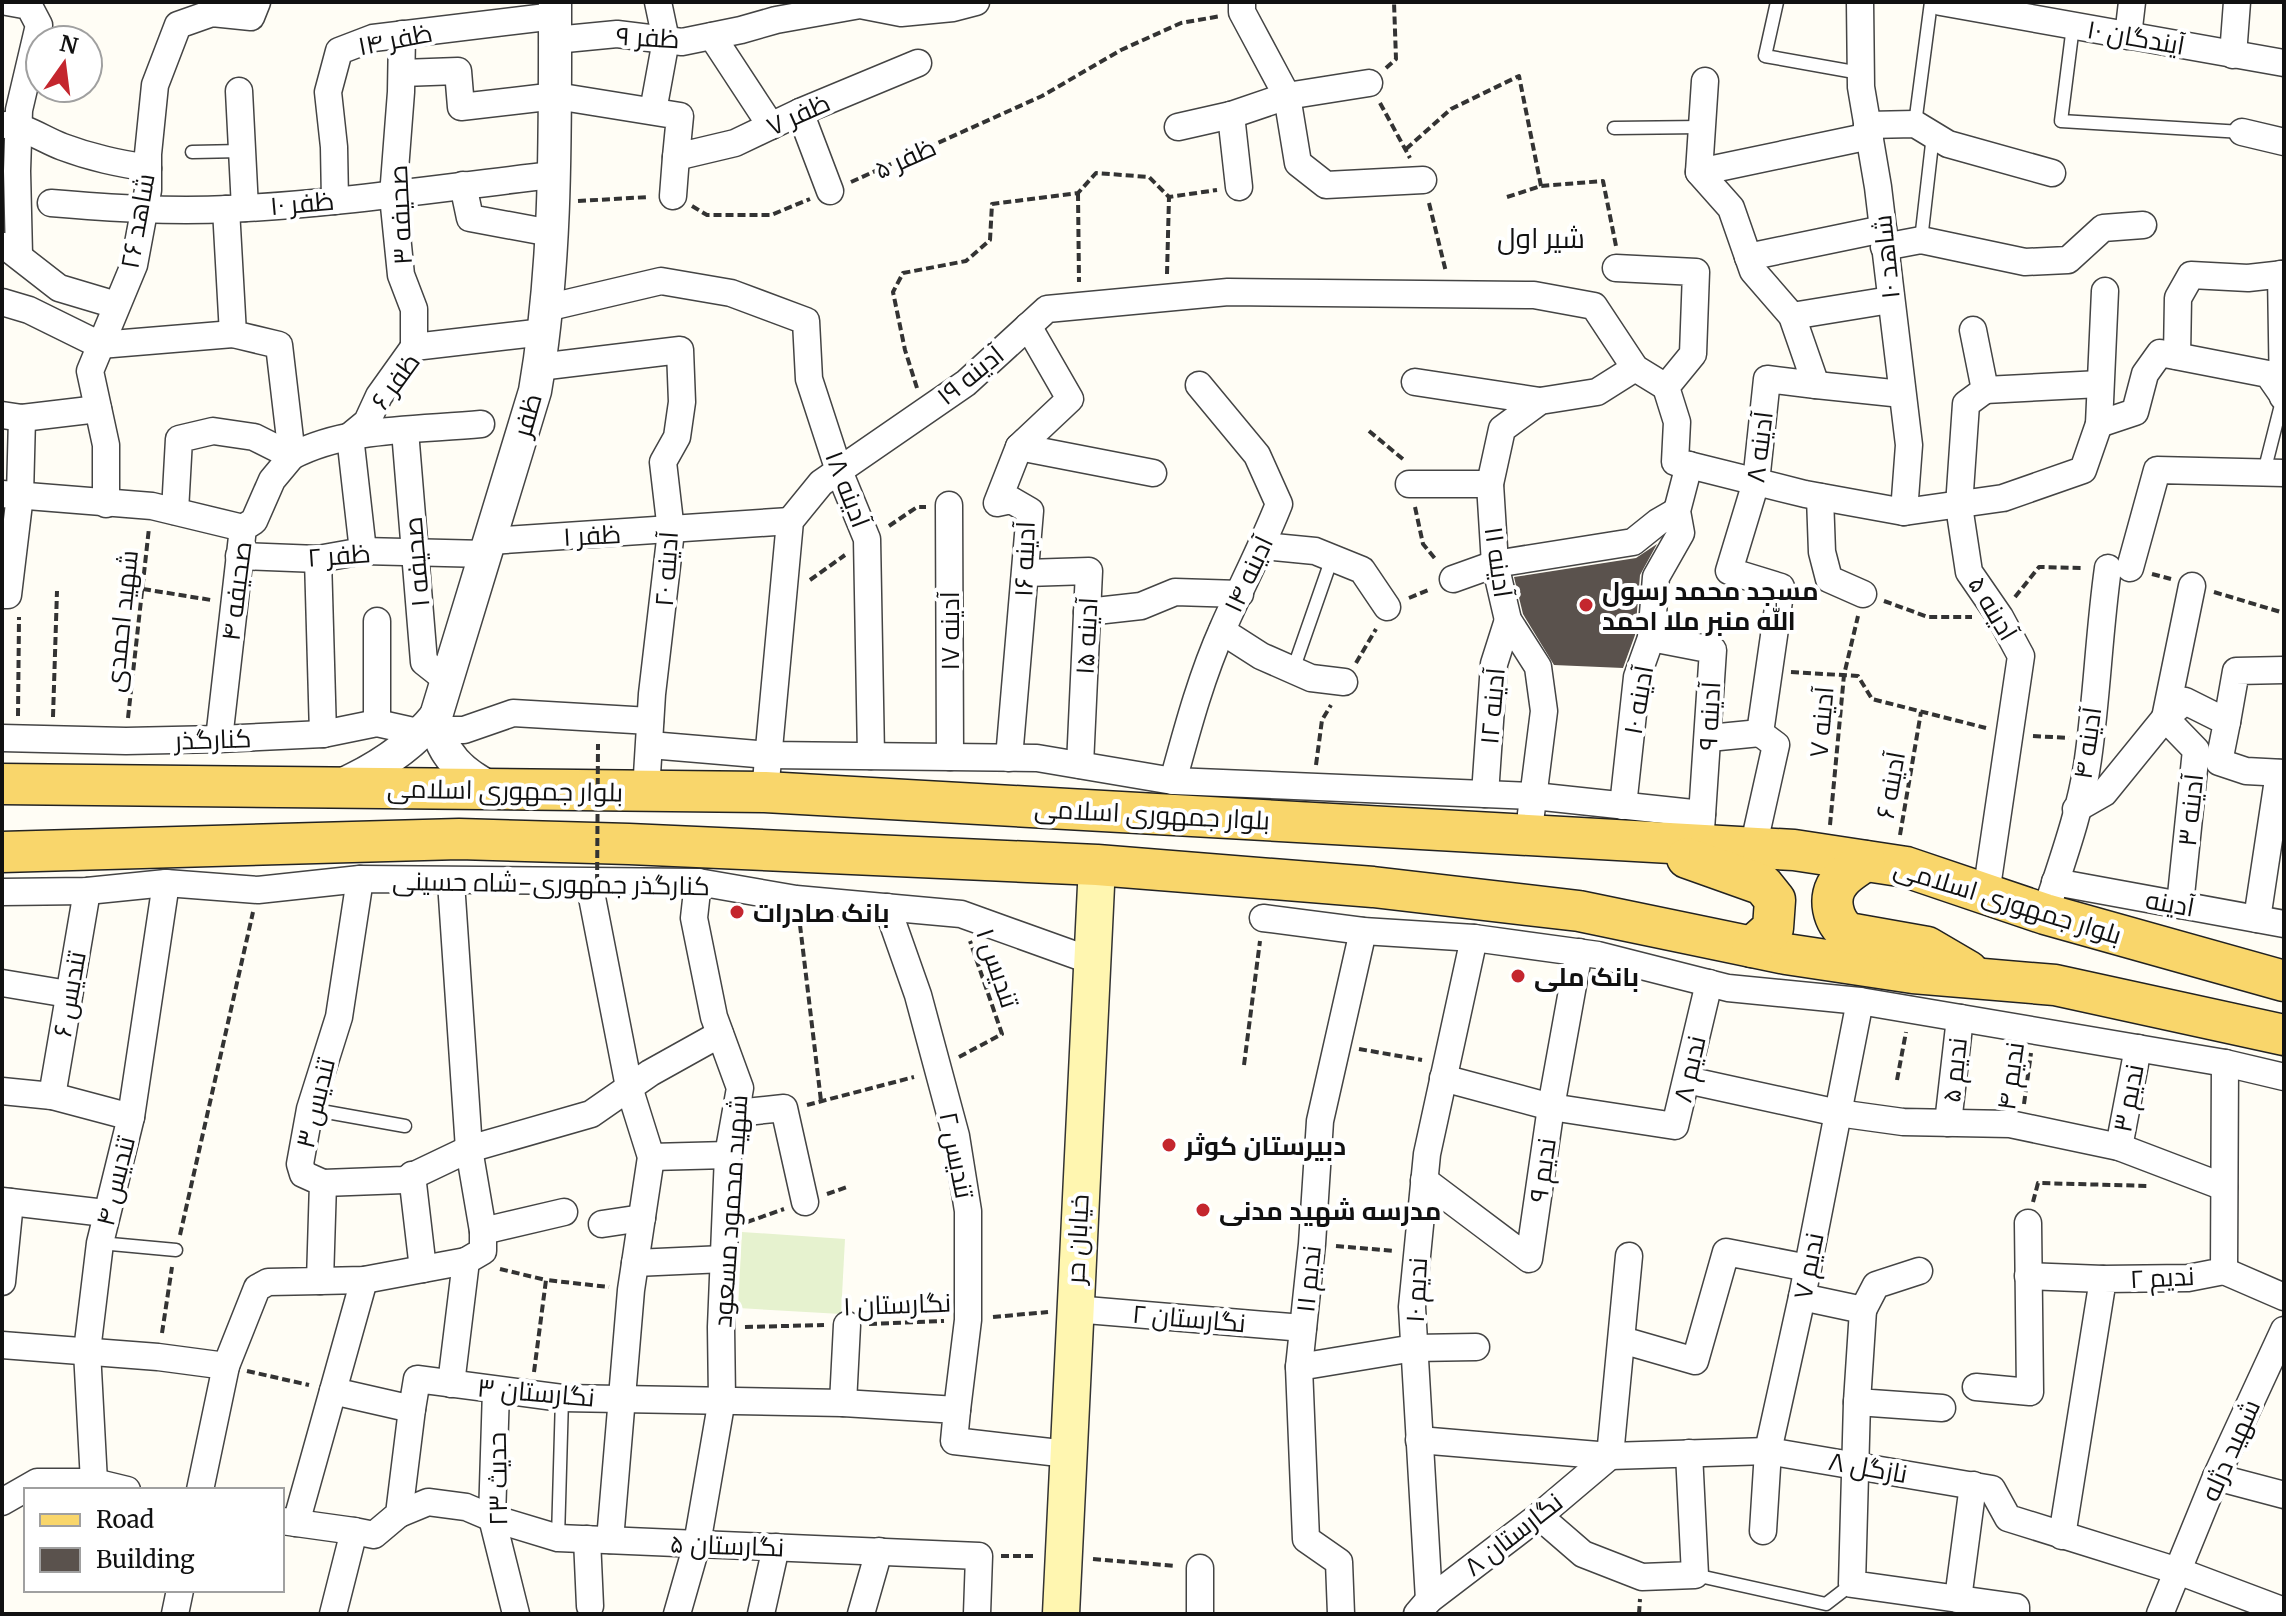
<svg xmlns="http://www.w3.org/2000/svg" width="2286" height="1616" font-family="Merriweather,Cairo,serif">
  <rect width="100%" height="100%" fill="#fffdf5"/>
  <!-- pitch -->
  <polygon fill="#e6f2cf" points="742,1232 845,1239 841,1314 738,1308"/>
  <!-- building -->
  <polygon fill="#5a524d" points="1657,544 1640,575 1635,635 1623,668 1554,665 1523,614 1514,577 1636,558"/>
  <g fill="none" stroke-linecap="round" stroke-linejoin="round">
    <defs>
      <g id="service">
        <polyline points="1777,2 1765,56 1860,73"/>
        <polyline points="2073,26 2061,121 2242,132"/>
        <polyline points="1915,124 1931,2"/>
        <polyline points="1614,128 1702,127"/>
        <polyline points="192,152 242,151"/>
        <polyline points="1921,240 1933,135"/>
        <polyline points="2264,472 2283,397"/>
        <polyline points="1293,670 1332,558"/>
        <polyline points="310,1109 405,1126"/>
        <polyline points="100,1243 176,1250"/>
        <polyline points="558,1538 562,1398"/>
        <polyline points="1695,1575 1826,1604 1852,1584"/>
      </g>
      <g id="minor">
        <polyline points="7,2 29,6 39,25 19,110 17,171 19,255"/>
        <polyline points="1242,2 1242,12 1287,96 1298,163 1326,185 1423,180"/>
        <polyline points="1860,2 1861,87 1878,187 1909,445 1904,512"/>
        <polyline points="1941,2 2284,63"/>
        <polyline points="402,34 401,92 393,196 401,275 414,309 414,347"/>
        <polyline points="712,36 771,126"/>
        <polyline points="2128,36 2132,2"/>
        <polyline points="555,40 617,34 682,42 741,30 776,20 860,5 901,13 953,8 976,2"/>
        <polyline points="2233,55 2237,2"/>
        <polyline points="402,73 458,71 461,107 556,96 680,116 676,157 735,143 800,112 918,63"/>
        <polyline points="1705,81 1699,172 1731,208 1753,271 1792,316 1816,385 1767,379 1756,482 1729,571 1781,587 1760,733 1776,745 1753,848"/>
        <polyline points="239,91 245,208"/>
        <polyline points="653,111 666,40 658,2"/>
        <polyline points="800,112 830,191"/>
        <polyline points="1231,115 1239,187"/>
        <path d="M6,125C27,127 44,140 63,147C92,158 118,163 148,168"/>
        <polyline points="1867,125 1915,124 1948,144 2052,173"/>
        <polyline points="1178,127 1231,115 1287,96 1369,83"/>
        <polyline points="2242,132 2284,142"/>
        <polyline points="1699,172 1870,136"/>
        <polyline points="463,185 470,218 551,233"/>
        <polyline points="673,196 676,157"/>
        <polyline points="335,201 334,147 328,92 339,51 373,38 555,16"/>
        <path d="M51,203C110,208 169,212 229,209C338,204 445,187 553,175"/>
        <polyline points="5,246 59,288 116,305"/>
        <polyline points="1884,247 1921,240 2025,262 2068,260 2103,228 2143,225"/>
        <polyline points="1748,257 1883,229"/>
        <polyline points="1616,268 1696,272 1693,354 1666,387 1677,422 1675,462 1689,465 1677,511 1681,533 1656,577 1651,638 1637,677 1623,806"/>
        <polyline points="2281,274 2283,397"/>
        <polyline points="2,302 29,310 100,345 233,334"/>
        <polyline points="546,308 661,281 731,293 806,321 809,379 839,471 867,539 871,756"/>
        <polyline points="1792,316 1890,300"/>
        <polyline points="1973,330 1985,390 1966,404 1959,506 1969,572 2000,617 2021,656 1986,894"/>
        <polyline points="2177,356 2178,298 2191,275 2248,278 2284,274"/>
        <polyline points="539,367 680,350 682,402 677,437 663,462 671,531 652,694 646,791"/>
        <polyline points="1415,382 1540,401"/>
        <polyline points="1816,385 1902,394"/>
        <polyline points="1985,390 2100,384"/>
        <polyline points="2,415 22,418 98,409"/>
        <polyline points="2099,424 2135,412 2145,374 2160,353 2268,374 2284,397"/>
        <polyline points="405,431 424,662 448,681"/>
        <polyline points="1019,447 1153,473"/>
        <polyline points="1689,465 1805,494 1904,512 2003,498 2083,470 2099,424 2105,291"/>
        <polyline points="1409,484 1490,484"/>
        <polyline points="2,494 152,506 243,528"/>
        <polyline points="1820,497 1822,552 1829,579 1863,594"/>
        <polyline points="106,504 106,445 90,371 134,265 148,190 148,154 155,85 178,25 212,13 251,17 257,2"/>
        <polyline points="949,505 950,757"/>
        <path d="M175,511L179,439L213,431L254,437L292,456C347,427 420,430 481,424"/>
        <polyline points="490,541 790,521"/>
        <polyline points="1263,546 1315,551 1362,570 1387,607"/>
        <polyline points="363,551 350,436 367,422 379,396 414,347 544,332"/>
        <polyline points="239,556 318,559 363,551 486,554"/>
        <polyline points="318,559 323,734"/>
        <polyline points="2130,568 2157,470 2284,473"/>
        <polyline points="1026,573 1089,571 1080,765"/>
        <polyline points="1453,579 1495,564 1633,542 1658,522 1677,511"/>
        <polyline points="2,595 8,595 20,495 22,418"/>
        <polyline points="1087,612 1141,606 1175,592 1240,594"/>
        <polyline points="1222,631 1261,656 1311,678 1344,682"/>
        <polyline points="1651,638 1713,650 1701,830"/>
        <polyline points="2227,722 2236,671 2284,670"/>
        <polyline points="377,723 377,621"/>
        <polyline points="437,730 464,730 513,713 650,721"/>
        <polyline points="2,738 126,741 219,739 323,734 377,723 422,733"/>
        <polyline points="1709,738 1760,733"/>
        <polyline points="219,739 243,528 254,521 272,480 292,456 279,345 233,334 226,209"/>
        <polyline points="650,745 768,755 1037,758 1173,781 1534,796 1702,814"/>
        <polyline points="1009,758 1030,511 1011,500 997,503 1019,447 1070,399 1028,326"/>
        <path d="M1173,781C1187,730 1201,677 1223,628C1241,587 1262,547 1279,504L1257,455L1199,385"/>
        <polyline points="765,792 790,521 821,483 966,383 1047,309 1228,292 1534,295 1594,306 1635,368 1666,387"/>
        <polyline points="1485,794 1494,664 1508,620"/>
        <polyline points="2076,809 2104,793 2165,718 2185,701 2227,722 2219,762 2246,771 2284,773"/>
        <polyline points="1531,814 1544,711 1538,667 1508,620 1495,564 1490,484 1502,429 1540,401 1597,392 1635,368"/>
        <polyline points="589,882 629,1087 651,1157 631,1290 610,1540"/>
        <polyline points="2055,882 2284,924"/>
        <polyline points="2,892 87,891 166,883 258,890 360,879 698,882 796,899 961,914 1092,961"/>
        <polyline points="2180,905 2196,750 2165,718 2192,586"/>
        <polyline points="887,907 918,995 956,1136 968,1211 968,1320 957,1410"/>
        <path d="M2045,914C2061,864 2081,811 2088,759C2097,696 2099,632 2108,568"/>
        <polyline points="1263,918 1363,931 1474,938 1598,955 1728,988 1860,1001 2225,1063 2284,1077"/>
        <polyline points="2257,919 2279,773"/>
        <polyline points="2,983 68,994"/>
        <polyline points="1443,1078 1551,1107 1675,1126 1709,983"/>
        <polyline points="1687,1080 1838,1113 1903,1122 2010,1124 2119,1147 2224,1187"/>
        <polyline points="2,1091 52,1096 131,1117"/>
        <polyline points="52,1096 87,891"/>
        <polyline points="736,1113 784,1108 805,1202"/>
        <polyline points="1948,1123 1960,1018"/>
        <polyline points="2119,1147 2138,1048"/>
        <polyline points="651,1157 728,1155"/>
        <polyline points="412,1175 423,1269"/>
        <polyline points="1424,1180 1529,1259 1551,1107 1579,952"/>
        <polyline points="323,1183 404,1180 469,1149 591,1114 650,1073 720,1034"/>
        <polyline points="2,1201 105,1213"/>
        <polyline points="602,1224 642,1218"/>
        <polyline points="483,1231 564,1212"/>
        <polyline points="635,1263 724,1259"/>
        <polyline points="2224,1271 2284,1297"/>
        <polyline points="2028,1276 2103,1279"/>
        <polyline points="320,1281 364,1280 466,1261"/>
        <polyline points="2,1282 10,1202"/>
        <polyline points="1802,1297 1863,1310 1857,1402 1942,1408"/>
        <polyline points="1074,1309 1303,1328"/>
        <polyline points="1863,1310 1876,1285 1919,1271"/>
        <polyline points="1622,1340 1695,1361 1726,1252 1808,1268"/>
        <polyline points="2,1345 158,1357 226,1366"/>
        <polyline points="1299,1367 1414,1348 1476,1347"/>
        <polyline points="451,1384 466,1261 483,1251 483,1231 469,1149 451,882"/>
        <polyline points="1976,1387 2030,1392 2028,1223"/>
        <polyline points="496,1390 492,1518 516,1614"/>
        <polyline points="333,1391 412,1409 417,1379 562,1398 843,1403 957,1410 954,1441 1068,1454"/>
        <polyline points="1857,1402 1852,1584 2016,1607 2016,1614"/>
        <polyline points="843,1403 847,1325"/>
        <polyline points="1419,1440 1610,1456 1768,1451 1992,1489 2008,1518 2178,1571 2284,1611"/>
        <polyline points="2216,1477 2284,1495"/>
        <polyline points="94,1482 87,1351 100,1243 131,1117 166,883"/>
        <polyline points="200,1490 226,1366 257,1288 268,1282 320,1281 323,1183 303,1174 300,1164 310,1109 339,1017 360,879"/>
        <polyline points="2,1502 37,1482 94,1482 127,1490"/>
        <polyline points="399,1514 428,1502 466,1507 492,1518 558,1538 979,1556 977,1614"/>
        <polyline points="1539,1516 1583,1554 1642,1577 1695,1575 1689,1453"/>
        <polyline points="282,1521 354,1531"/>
        <polyline points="296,1523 364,1280"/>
        <polyline points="1763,1531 1768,1451 1802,1297 1860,1001"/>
        <polyline points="2062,1536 2103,1279 2188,1278 2224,1271 2225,1063"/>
        <polyline points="587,1539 590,1606"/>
        <polyline points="1200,1568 1200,1614"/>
        <polyline points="1958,1599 1973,1485"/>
        <polyline points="1429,1600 1412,1307 1427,1154 1474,938"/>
        <polyline points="175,1614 180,1590"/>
        <polyline points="333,1614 354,1531 374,1535 399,1514 412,1409"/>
        <polyline points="677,1614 697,1544 722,1399 721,1327 728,1155 740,1088 714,1017 694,918 698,882"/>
        <polyline points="761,1614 776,1547"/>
        <polyline points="861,1614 879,1551"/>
        <polyline points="1341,1614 1339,1562 1306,1539 1299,1367 1312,1244 1320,1121 1363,931"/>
        <polyline points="1417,1614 1429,1600 1539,1516 1610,1456 1629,1256"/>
        <polyline points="2160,1614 2216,1477 2284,1330"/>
      </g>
      <g id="tertiary">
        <path d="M339,786C377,769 410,748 436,716"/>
        <path d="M495,790C464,775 438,754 436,716L535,391C557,263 555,132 555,2"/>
      </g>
      <polyline id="secondary" points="1061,1614 1097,865"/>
      <g id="primary">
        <polyline points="2,784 765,792 1794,850 1906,867 2045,914 2284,981"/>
        <polyline points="2,852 459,839 629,844 1097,865 1373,887 1579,911 1786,954 1913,973 2055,985 2284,1035"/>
        <polyline points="1687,858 1763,885 1775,900 1773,928 1752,947"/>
        <path d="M1865,861C1857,867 1846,873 1840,881C1826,897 1833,922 1848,933L1927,947L1968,971"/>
      </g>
    </defs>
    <!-- service casing -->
    <use href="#service" stroke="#444" stroke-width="15"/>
    <!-- minor casing -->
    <use href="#minor" stroke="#444" stroke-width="29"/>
    <!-- tertiary casing -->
    <use href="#tertiary" stroke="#444" stroke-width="35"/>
    <!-- secondary casing -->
    <use href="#secondary" stroke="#333" stroke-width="39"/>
    <!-- primary casing -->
    <use href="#primary" stroke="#222" stroke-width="43"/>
    <!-- path -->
    <g stroke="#333" stroke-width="4" stroke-dasharray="8 4" stroke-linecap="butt">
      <polyline points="1386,68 1396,59 1394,2"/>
      <polyline points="1380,103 1410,158"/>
      <polyline points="1406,149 1451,109 1519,76 1541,186"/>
      <polyline points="851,182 1042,96 1121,50 1181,23 1221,16"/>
      <polyline points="1078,193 1079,282"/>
      <polyline points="1507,197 1541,186 1603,181 1616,246"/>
      <polyline points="578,201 649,197"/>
      <polyline points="1429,203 1446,272"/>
      <polyline points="692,206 707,215 771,215 810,199"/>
      <polyline points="1167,274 1169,197"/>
      <polyline points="917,388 905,350 893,292 903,273 966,261 990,240 992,204 1078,193 1096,173 1149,177 1169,197 1217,190"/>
      <polyline points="1369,431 1404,460"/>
      <polyline points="1415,507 1423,544 1437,561"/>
      <polyline points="889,526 917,507 926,507"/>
      <polyline points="2152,574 2171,579"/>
      <polyline points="810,580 845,555"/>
      <polyline points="143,589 211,600"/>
      <polyline points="2214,592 2284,613"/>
      <polyline points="2015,597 2039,567 2084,568"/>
      <polyline points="1409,598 1431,589"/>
      <polyline points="1884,601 1928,617 1972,617"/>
      <polyline points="1356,663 1376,629"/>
      <polyline points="1791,672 1858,676 1872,699 1986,728"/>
      <polyline points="18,716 19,617"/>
      <polyline points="53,717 57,591"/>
      <polyline points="128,718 149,528"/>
      <polyline points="2033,736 2069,738"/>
      <polyline points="1316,765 1322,720 1331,705"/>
      <polyline points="1830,825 1844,675 1858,616"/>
      <polyline points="1900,835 1921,712"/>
      <polyline points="800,925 821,1101"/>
      <polyline points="1359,1049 1422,1060"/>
      <polyline points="959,1057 1002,1034 970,941"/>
      <polyline points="1244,1065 1260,941"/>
      <polyline points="1897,1080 1906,1032"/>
      <polyline points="2024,1104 2031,1053"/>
      <polyline points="807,1105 914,1077"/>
      <polyline points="827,1194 847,1187"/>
      <polyline points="2033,1202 2038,1183 2150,1186"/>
      <polyline points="747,1222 784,1209"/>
      <polyline points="180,1235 253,912"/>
      <polyline points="1336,1246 1395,1251"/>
      <polyline points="500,1269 546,1280"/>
      <polyline points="993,1317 1048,1312"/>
      <polyline points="869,1324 944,1321"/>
      <polyline points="745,1327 824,1325"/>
      <polyline points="162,1333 172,1267"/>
      <polyline points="247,1371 309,1385"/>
      <polyline points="534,1372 546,1280 609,1287"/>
      <polyline points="1001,1556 1037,1556"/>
      <polyline points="1093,1559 1176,1566"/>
      <polyline points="1639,1614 1640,1599"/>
    </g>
    <!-- service -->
    <use href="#service" stroke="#fff" stroke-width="12"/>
    <!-- minor -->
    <use href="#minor" stroke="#fff" stroke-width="26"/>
    <!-- tertiary -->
    <use href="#tertiary" stroke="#fff" stroke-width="32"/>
    <!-- secondary -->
    <use href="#secondary" stroke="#fff6b0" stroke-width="36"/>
    <!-- primary -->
    <use href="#primary" stroke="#f9d66b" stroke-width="40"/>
    <!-- path-bridge -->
    <polyline stroke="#333" stroke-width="4" stroke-dasharray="8 4" stroke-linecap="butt" points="597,894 598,744"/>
  </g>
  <!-- markers -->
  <g fill="#c4262e" stroke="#fff" stroke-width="3">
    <circle cx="1586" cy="605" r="8"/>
    <circle cx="737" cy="912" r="8"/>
    <circle cx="1518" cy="976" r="8"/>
    <circle cx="1169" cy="1145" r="8"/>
    <circle cx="1203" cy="1210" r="8"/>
  </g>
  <g text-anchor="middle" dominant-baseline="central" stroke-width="8" stroke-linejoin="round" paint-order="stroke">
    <!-- street labels -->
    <g font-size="26" fill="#111" stroke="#fff">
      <text transform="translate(648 37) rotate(3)">ظفر ۹</text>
      <text transform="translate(2136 37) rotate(10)">آیندگان ۱۰</text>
      <text transform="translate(395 39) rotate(-11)">ظفر ۱۴</text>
      <text transform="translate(798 114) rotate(-24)">ظفر ۷</text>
      <text transform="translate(905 158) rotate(-24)">ظفر ۵</text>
      <text transform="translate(302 203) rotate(-5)">ظفر ۱۰</text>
      <text transform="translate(400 215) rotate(-93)">صحیفه ۳</text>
      <text transform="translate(137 221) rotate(-80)">شاهد ۲۶</text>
      <text transform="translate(1886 257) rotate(-96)">شاهد ۱۰</text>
      <text transform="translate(970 375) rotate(-39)">آدینه ۱۹</text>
      <text transform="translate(395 381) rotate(-54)">ظفر ۶</text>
      <text transform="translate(527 415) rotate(-74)">ظفر</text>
      <text transform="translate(1759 447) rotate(-83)">آدینه ۸</text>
      <text transform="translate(848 489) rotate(69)">آدینه ۱۸</text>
      <text transform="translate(592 535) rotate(-3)">ظفر ۱</text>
      <text transform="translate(339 555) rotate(-4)">ظفر ۲</text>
      <text transform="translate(1024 559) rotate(-88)">آدینه ۱۶</text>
      <text transform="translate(416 562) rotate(-95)">صحیفه ۱</text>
      <text transform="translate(1499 562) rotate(82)">آدینه ۱۱</text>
      <text transform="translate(666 569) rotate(-86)">آدینه ۲۰</text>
      <text transform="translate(1248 574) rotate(-65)">آدینه ۱۴</text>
      <text transform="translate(236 591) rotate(-83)">صحیفه ۴</text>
      <text transform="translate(1993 608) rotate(59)">آدینه ۵</text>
      <text transform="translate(121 621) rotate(-84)">شهید احمدی</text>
      <text transform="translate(949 631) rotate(-90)">آدینه ۱۷</text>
      <text transform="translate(1086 636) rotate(-87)">آدینه ۱۵</text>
      <text transform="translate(1638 700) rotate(-80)">آدینه ۱۰</text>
      <text transform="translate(1492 706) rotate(-85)">آدینه ۱۲</text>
      <text transform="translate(1709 716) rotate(-87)">آدینه ۹</text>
      <text transform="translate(1821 722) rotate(-85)">آدینه ۷</text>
      <text transform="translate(213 739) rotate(-2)">کنارگذر</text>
      <text transform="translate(2087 743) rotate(-82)">آدینه ۴</text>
      <text transform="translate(1890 785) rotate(-80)">آدینه ۶</text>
      <text transform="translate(505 790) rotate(1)">بلوار جمهوری اسلامی</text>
      <text transform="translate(2190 810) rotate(-84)">آدینه ۳</text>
      <text transform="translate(1152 814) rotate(3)">بلوار جمهوری اسلامی</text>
      <text transform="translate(551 883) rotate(1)">کنارگذر جمهوری-شاه حسینی</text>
      <text transform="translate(2008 901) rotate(17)">بلوار جمهوری اسلامی</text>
      <text transform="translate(2170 903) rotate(10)">آدینه</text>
      <text transform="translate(998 968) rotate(71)">تندیس ۱</text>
      <text transform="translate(69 994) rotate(-80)">تندیس ۶</text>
      <text transform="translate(1689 1069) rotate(-77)">ندیم ۸</text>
      <text transform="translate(1954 1070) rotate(-84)">ندیم ۵</text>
      <text transform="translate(2010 1076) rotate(-82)">ندیم ۴</text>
      <text transform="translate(2128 1098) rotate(-79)">ندیم ۳</text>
      <text transform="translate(315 1103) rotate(-76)">تندیس ۳</text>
      <text transform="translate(957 1155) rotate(79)">تندیس ۲</text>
      <text transform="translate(1542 1170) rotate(-82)">ندیم ۹</text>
      <text transform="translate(115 1181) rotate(-76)">تندیس ۴</text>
      <text transform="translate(730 1211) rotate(-86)">شهید محمود مسعود</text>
      <text transform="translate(1077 1239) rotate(-87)">خیابان حر</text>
      <text transform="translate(1808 1266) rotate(-79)">ندیم ۷</text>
      <text transform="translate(2162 1277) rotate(-3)">ندیم ۲</text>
      <text transform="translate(1308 1279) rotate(-84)">ندیم ۱۱</text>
      <text transform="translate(1416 1290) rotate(-87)">ندیم ۱۰</text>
      <text transform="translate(897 1304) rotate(-2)">نگارستان ۱</text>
      <text transform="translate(1189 1318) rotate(5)">نگارستان ۲</text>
      <text transform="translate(536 1392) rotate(5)">نگارستان ۳</text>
      <text transform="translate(2230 1450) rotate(-66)">شهید دژله</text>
      <text transform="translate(1868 1467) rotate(10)">نازگل ۸</text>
      <text transform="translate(497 1479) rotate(-91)">حدیث ۲۳</text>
      <text transform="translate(1513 1534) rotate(-38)">نگارستان ۸</text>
      <text transform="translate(727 1545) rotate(2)">نگارستان ۵</text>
    </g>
    <!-- poi labels -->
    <g font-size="26" font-weight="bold" fill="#111" stroke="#fff" text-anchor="start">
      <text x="1602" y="590">مسجد محمد رسول<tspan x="1602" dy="30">الله منبر ملا احمد</tspan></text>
      <text x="753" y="912">بانک صادرات</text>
      <text x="1534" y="976">بانک ملی</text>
      <text x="1185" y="1145">دبیرستان کوثر</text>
      <text x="1219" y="1210">مدرسه شهید مدنی</text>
    </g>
    <!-- neighbourhood labels -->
    <g font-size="28" fill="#111" stroke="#fff">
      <text x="1541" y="238">شیر اول</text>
    </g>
  </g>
  <!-- border -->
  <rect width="2286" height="1616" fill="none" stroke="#111111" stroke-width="8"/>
  <!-- legend -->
  <rect x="24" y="1488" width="260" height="104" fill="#ffffff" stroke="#a0a0a0" stroke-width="2"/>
  <rect x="40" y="1514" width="40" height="12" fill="#f9d66b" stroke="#a0a0a0" stroke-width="2"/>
  <text x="96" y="1528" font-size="24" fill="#111111">Road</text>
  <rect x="40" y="1548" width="40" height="24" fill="#5a524d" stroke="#a0a0a0" stroke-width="2"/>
  <text x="96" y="1568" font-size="24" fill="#111111">Building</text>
  <!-- north arrow -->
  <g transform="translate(64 64) rotate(14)"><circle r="38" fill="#ffffff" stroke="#a0a0a0" stroke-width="2"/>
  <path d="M0-6L14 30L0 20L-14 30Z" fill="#c4262e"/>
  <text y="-12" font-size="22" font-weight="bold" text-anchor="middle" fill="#111111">N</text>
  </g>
</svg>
